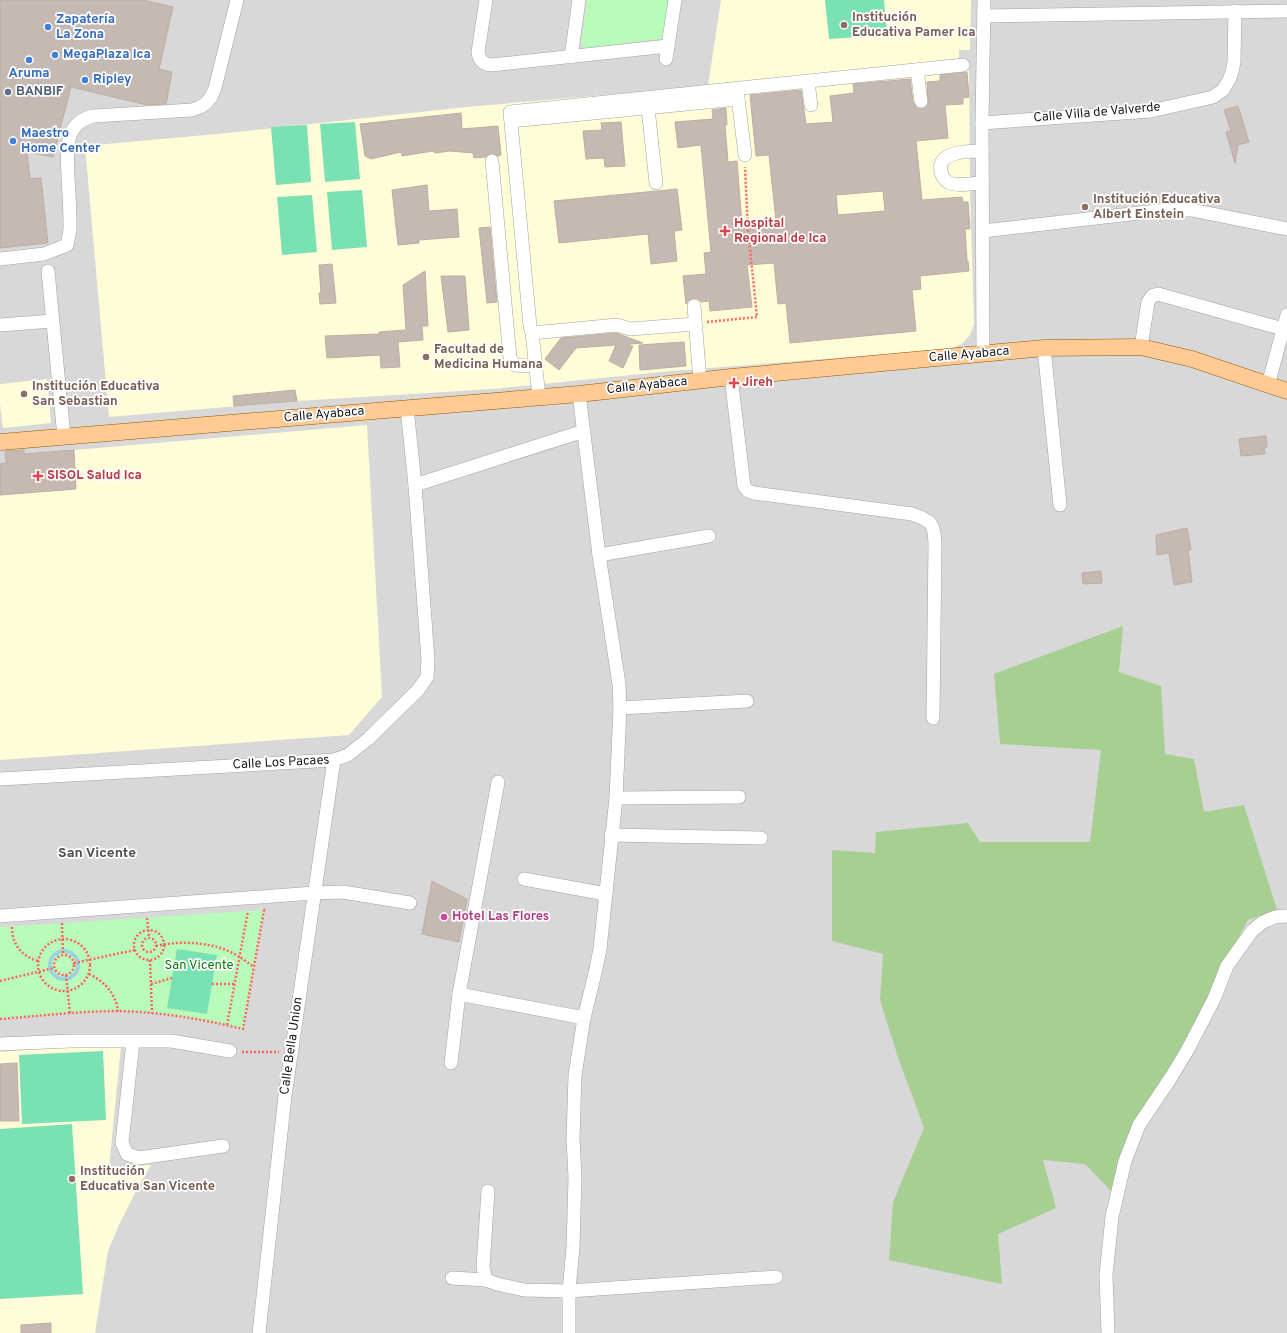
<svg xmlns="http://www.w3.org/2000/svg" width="1287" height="1333" font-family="Overpass,sans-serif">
  <rect width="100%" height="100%" fill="#ede8df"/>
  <!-- residential -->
  <rect fill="#d9d8d8" x="0" y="0" width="1287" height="1333"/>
  <!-- education -->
  <g fill="#fffdd7">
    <polygon points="721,0 971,0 970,50 959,50 959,61 969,61 970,188 974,324 970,335 963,343 951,349 671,371 493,389 297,401 109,417 85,146 228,133 466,107 708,86"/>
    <polygon points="47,379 51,423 3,428 0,404 0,384"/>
    <polygon points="367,425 382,697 349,735 0,760 0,495 76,489 74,450"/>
    <polygon points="92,1045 121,1046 109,1168 151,1165 137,1189 119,1225 108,1251 95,1333 0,1333 0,1052"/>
  </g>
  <!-- forest -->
  <polygon fill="#a7cf92" points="1123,626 1119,672 1161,686 1165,754 1194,759 1204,812 1244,805 1277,910 1248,920 1228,958 1213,992 1173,1061 1144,1106 1125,1142 1112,1192 1085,1164 1043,1160 1056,1208 998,1234 1002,1284 889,1260 893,1202 924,1128 899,1060 880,1000 883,954 832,941 832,850 875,853 876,832 968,823 980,842 1090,842 1101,750 1000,744 994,674"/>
  <!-- park -->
  <g fill="#b8fbba">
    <polygon points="587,0 673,0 667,38 586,48 583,47 581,43"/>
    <path d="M264,910L243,1029C202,1019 161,1012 119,1011C79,1011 39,1016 0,1019V927Z"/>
  </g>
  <!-- pitch -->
  <g fill="#79e1b3">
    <polygon points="825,0 884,0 887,35 829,39"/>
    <polygon points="355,122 360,179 325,182 320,124"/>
    <polygon points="307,125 311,182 276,185 271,127"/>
    <polygon points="362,190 367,247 332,250 327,192"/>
    <polygon points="312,195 317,252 282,255 277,197"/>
    <polygon points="177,949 217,955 207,1014 167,1008"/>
    <polygon points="103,1051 106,1120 22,1124 19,1055"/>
    <polygon points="72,1124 83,1294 0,1299 0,1129"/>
  </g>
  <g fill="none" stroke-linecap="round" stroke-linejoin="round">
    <!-- stream -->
    <circle stroke="#9dd3dd" stroke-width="4" cx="64" cy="965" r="14"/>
  </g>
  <!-- building -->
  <g fill="#c5b9b3" stroke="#bfada1" fill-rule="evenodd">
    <polygon points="0,0 143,0 173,7 159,69 172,72 166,104 147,105 71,87 53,157 27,152 30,179 41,178 48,243 0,248"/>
    <path d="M967,72L969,97L963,98V104L945,105L948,138L916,141L922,200L962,197L963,202H968L970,229H965L967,261H968L969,271L920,276L921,289L912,290L916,331L790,343L786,303L778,304L774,263L747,265L752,307L710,311L709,301L701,302L698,299L694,298L689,300L686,304L683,276L706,274L704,253L711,252L701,145L678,148L675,122L713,119L712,110L726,108L727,125H725L728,162L737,161L742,224L776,221L769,155L756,156L750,95L801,90L806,124L833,122L830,96L854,93L853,84L910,79L913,102L918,108L922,109L926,107L928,104L927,82L940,81V75ZM883,191L885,211L838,215L836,195Z"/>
    <polygon points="1238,106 1249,142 1238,145 1235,163 1226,132 1231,131 1224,110"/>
    <polygon points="461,113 462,129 498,126 501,155 498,156 492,153 486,157 474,158 473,153 450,151 435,153 433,151 402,156 401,152 371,159 365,156 360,124"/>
    <polygon points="621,122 625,166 605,167 604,158 586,159 583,131 602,130 601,123"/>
    <polygon points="427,185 429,211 457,209 459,237 419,240 419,243 398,245 392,190"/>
    <polygon points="677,189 682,230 674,231 677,261 651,264 648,234 559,243 554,201"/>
    <polygon points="490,227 497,302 487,303 479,228"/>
    <polygon points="332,264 336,303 320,304 319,293 321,293 319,265"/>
    <polygon points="425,271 428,326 422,326 423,340 398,342 400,367 381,368 380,355 327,358 325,336 379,334 379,332 406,330 403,285"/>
    <polygon points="441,276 465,276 469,330 448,332"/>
    <polygon points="616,333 643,343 630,344 629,346 633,346 623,368 609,361 616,345 576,348 559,370 545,359 561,338"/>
    <polygon points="684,342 686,366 640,370 639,345"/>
    <polygon points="295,390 297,401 234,406 233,396"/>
    <polygon points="1266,436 1267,447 1264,448 1265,454 1241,456 1239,439"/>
    <polygon points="24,450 24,454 74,450 76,489 0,495 0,464 6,463 5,451"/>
    <polygon points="1187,528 1191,550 1188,550 1192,582 1174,585 1169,553 1157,555 1156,535"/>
    <polygon points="1101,571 1102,583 1083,584 1082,573"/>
    <polygon points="432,881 467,899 459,942 422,934"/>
    <polygon points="17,1063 19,1121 0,1121 0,1064"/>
    <polygon points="51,1323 51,1333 21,1333 21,1325"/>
  </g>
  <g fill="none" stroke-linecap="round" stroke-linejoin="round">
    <defs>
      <g id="minor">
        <path d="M486,0L478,52C479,60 483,64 491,65L668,46"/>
        <polyline points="984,16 1287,11"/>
        <polyline points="571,57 579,0"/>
        <polyline points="666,59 675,0"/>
        <polyline points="917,70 921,101"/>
        <polyline points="808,82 811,105"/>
        <polyline points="737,90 745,155"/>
        <polyline points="648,108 656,183"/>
        <polyline points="511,121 738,99"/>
        <polyline points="982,123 1151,111 1213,97 1223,90 1229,80 1232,72 1234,62 1235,11"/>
        <path d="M982,151C969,151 936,151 941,172C942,176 944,180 948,182C957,187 972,183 982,183"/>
        <polyline points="492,161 510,358 515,365 526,366 535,364"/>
        <polyline points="983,231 1165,210 1192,210 1287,229"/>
        <path d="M0,259L44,254L67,245C68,239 70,233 70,227C70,210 69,193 68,177C67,152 63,122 94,116L192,110L200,107L206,103L211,97L215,88L237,0"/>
        <polyline points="48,271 64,437"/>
        <polyline points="694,306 700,381"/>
        <polyline points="0,325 52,321"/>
        <polyline points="532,333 617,325 630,329 695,324"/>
        <polyline points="1141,347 1148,302 1152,296 1158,294 1283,329"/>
        <polyline points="1044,348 1060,505"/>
        <polyline points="983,354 982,123 984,0"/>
        <path d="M731,377L744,486L748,491L754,493L912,514C931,521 934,522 935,543L933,718"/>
        <polyline points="1268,385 1287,315"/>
        <polyline points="539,397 532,333 530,326 510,112 963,65"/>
        <polyline points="415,485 584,431"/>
        <polyline points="599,555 709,536"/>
        <polyline points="620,708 747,701"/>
        <polyline points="0,779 334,760 348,755 368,739 418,690 427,677 428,660 415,485 407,408"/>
        <polyline points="616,798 739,797"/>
        <polyline points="611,835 761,838"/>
        <polyline points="524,879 606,894"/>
        <polyline points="0,916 314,893 343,892 410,903"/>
        <polyline points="459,994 584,1018"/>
        <polyline points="133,1042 122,1143 127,1154 139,1158 223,1146"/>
        <polyline points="0,1044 72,1041 171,1041 230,1051"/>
        <polyline points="451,1063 459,994 498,782"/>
        <polyline points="452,1278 486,1280 497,1284 524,1290 569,1291 776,1277"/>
        <polyline points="486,1280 483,1267 488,1191"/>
        <polyline points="259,1333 285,1096 334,760"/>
        <polyline points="569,1333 569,1291 573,1247 575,1178 573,1138 575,1075 584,1018 596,969 600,949 616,798 620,708 619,684 599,555 579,394"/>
        <polyline points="1108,1333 1106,1275 1112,1217 1125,1161 1139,1125 1170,1079 1187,1051 1214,999 1227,966 1252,931 1263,922 1275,917 1287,916"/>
      </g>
      <polyline id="major" points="0,442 579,394 731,377 1044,348 1141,347 1192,359 1287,391"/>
    </defs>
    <!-- minor casing -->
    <use href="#minor" stroke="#a2a2a2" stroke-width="14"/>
    <!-- major casing -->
    <use href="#major" stroke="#925900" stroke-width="17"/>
    <!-- path -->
    <g stroke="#ff665f" stroke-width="2.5" stroke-dasharray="2 2" stroke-linecap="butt">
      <polyline points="707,322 757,317 748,230 745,167"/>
      <polyline points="147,918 149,938"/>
      <polyline points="62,923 63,955"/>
      <path d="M12,927C12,944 21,956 38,961"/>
      <circle cx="149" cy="945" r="15"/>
      <circle cx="149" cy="945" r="7"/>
      <circle cx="64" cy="965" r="26"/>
      <path d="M156,946C182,940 215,942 238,956C243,959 248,963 254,967"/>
      <circle cx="64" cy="965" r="10"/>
      <polyline points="150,960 152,1013"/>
      <polyline points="74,963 135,950"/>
      <path d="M89,974C105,982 116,994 118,1011"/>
      <polyline points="66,975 70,1013"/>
      <polyline points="0,981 54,968"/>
      <polyline points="151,984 172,978"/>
      <polyline points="212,984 234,984"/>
      <path d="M0,1019C39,1016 79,1011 119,1011C161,1012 202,1019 243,1029L264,910H262"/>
      <polyline points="227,1025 248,911"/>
      <polyline points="242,1052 279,1052"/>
    </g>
    <!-- minor -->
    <use href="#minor" stroke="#fff" stroke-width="13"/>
    <!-- major -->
    <use href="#major" stroke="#ffca93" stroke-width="16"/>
  </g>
  <!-- markers -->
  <g fill="#8d6e63" stroke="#fff" stroke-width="1.5">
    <circle cx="844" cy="25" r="4"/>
    <circle cx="1085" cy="207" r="4"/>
    <circle cx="426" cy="357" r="4"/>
    <circle cx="24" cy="394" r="4"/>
    <circle cx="72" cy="1179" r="4"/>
  </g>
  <g fill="#3f7fe0" stroke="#fff" stroke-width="1.5">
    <circle cx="48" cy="27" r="4"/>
    <circle cx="55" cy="55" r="4"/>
    <circle cx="29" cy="60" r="4"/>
    <circle cx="85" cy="80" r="4"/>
    <circle cx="13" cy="141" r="4"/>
  </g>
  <circle fill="#5c6f8a" stroke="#fff" stroke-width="1.5" cx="8" cy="92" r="4"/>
  <g fill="#e0444e" stroke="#fff" stroke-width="1.5">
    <path d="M723 225h4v4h4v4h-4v4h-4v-4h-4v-4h4z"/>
    <path d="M732 377h4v4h4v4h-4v4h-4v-4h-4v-4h4z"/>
    <path d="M36 470h4v4h4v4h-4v4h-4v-4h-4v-4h4z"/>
  </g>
  <circle fill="#d1479c" stroke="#fff" stroke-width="1.5" cx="444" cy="917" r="4"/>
  <g text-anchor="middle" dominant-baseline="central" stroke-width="3.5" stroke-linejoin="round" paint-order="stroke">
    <!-- education labels -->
    <g font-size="13" font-weight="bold" fill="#785e54" stroke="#fff" text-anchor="start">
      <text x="852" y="18">Institución<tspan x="852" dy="15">Educativa Pamer Ica</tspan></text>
      <text x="1093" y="200">Institución Educativa<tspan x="1093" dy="15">Albert Einstein</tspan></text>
      <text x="434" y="350">Facultad de<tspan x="434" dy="15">Medicina Humana</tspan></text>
      <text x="32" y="387">Institución Educativa<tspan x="32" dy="15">San Sebastian</tspan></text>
      <text x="80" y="1172">Institución<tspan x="80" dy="15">Educativa San Vicente</tspan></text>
    </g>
    <!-- shop labels -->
    <g font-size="13" font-weight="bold" fill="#366cbe" stroke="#fff" text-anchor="start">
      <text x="56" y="20">Zapatería<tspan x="56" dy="15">La Zona</tspan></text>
      <text x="63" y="55">MegaPlaza Ica</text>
      <text x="29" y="74" text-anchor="middle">Aruma</text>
      <text x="93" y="80">Ripley</text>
      <text x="21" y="134">Maestro<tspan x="21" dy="15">Home Center</tspan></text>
    </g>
    <!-- service labels -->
    <g font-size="13" font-weight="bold" fill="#4e5e75" stroke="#fff" text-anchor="start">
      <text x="16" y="92">BANBIF</text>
    </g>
    <!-- street labels -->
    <g font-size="13" fill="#1b1b1b" stroke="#fff">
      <text transform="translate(1097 113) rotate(-5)">Calle Villa de Valverde</text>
      <text transform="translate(969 355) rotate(-5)">Calle Ayabaca</text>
      <text transform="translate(647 386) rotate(-6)">Calle Ayabaca</text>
      <text transform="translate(324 415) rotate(-5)">Calle Ayabaca</text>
      <text transform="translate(281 763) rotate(-3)">Calle Los Pacaes</text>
      <text transform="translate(292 1046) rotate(-82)">Calle Bella Union</text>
    </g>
    <!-- health labels -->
    <g font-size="13" font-weight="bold" fill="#be3a42" stroke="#fff" text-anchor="start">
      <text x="734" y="224">Hospital<tspan x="734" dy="15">Regional de Ica</tspan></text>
      <text x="742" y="383">Jireh</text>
      <text x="47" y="476">SISOL Salud Ica</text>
    </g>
    <!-- hotel labels -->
    <g font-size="13" font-weight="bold" fill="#b23c85" stroke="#fff" text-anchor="start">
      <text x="452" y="917">Hotel Las Flores</text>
    </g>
    <!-- park labels -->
    <g font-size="13" fill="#067b09" stroke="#fff">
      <text x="199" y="966">San Vicente</text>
    </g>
    <!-- neighbourhood labels -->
    <g font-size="14" font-weight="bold" fill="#4e4e4e" stroke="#fff">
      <text x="97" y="853">San Vicente</text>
    </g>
  </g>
</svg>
